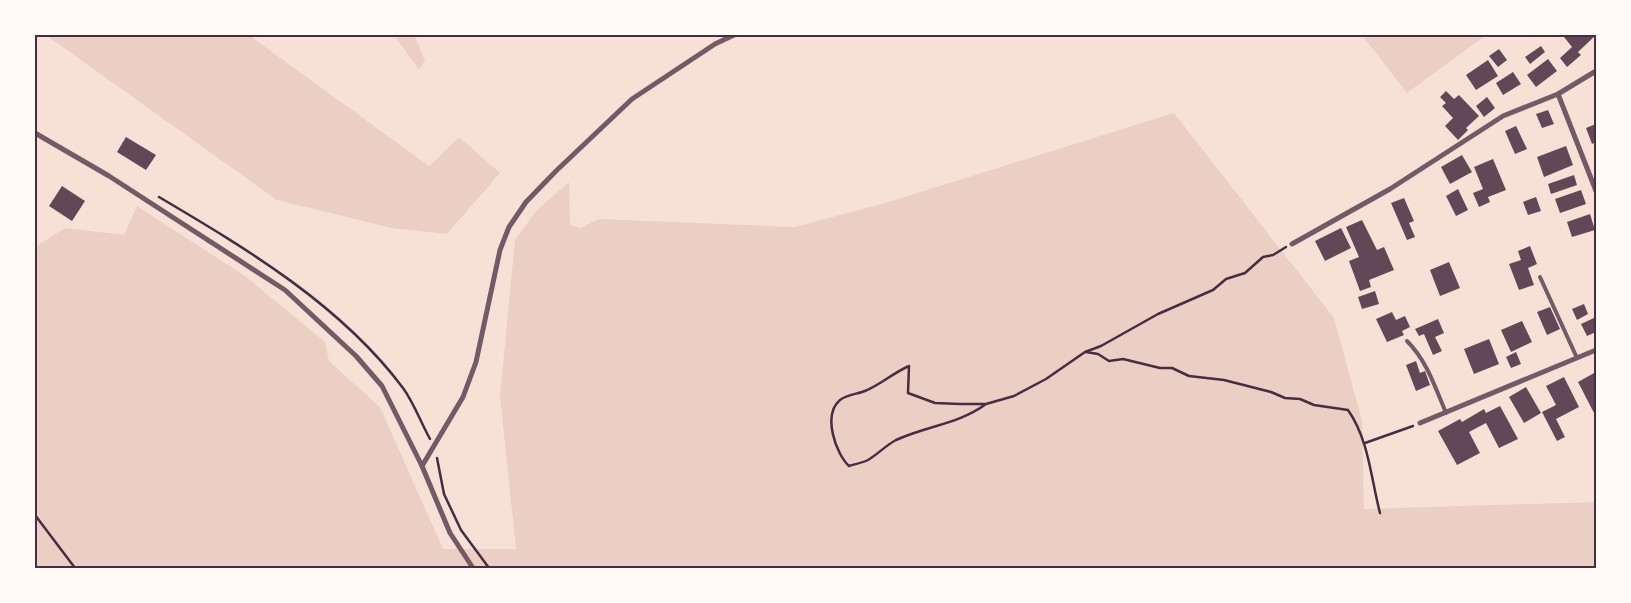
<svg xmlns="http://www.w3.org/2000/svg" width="1631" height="603" font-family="'Noto Sans',sans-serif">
  <rect width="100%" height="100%" fill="#f7e1d7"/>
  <!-- green -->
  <g fill="#ebcfc5">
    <polygon points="46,35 249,35 429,166 459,137 500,173 447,234 391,228 277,200"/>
    <polygon points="394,35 414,35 425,61 419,70"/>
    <polygon points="1362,35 1486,35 1407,93"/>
    <polygon points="1174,113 1334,318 1362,421 1364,509 1596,502 1596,568 35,568 35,247 65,228 124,235 137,206 245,276 325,342 329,361 380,407 443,549 516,549 500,396 515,240 536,211 569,182 570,225 580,228 599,219 794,227 882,204"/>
  </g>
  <!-- building -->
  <g fill="#644757">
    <polygon points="1566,35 1596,35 1578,52 1581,55 1567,67 1560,58 1572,47 1564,37"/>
    <polygon points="1541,46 1545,52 1530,64 1525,57"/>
    <polygon points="1499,49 1507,60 1498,67 1489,56"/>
    <polygon points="1548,59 1557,71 1536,87 1527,75"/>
    <polygon points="1488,60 1498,76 1476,90 1466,75"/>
    <polygon points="1513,72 1521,84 1503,95 1496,83"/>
    <polygon points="1446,91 1454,99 1459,95 1479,116 1466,128 1468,130 1458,140 1445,126 1453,118 1442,106 1446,103 1440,97"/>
    <polygon points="1487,97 1495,108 1484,117 1476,106"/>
    <polygon points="1548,110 1554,124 1542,128 1536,114"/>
    <polygon points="1596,124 1596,142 1592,144 1586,128"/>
    <polygon points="1516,126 1527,149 1515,154 1505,131"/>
    <polygon points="126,137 156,155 146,170 117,152"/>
    <polygon points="1566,146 1573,165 1544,177 1537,157"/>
    <polygon points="1462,155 1472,172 1450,184 1441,167"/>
    <polygon points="1493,159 1506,190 1488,197 1490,202 1479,207 1473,193 1483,189 1474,167"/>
    <polygon points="1574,175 1577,185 1551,194 1548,184"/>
    <polygon points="62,186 85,201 72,221 49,206"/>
    <polygon points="1458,189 1468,210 1456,216 1446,196"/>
    <polygon points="1581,190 1586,204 1560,213 1555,199"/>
    <polygon points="1536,197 1541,211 1528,215 1523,202"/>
    <polygon points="1404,198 1414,221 1409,223 1415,237 1407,240 1391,203"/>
    <polygon points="1590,214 1595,230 1572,237 1567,222"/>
    <polygon points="1362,220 1377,250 1384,247 1394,270 1369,280 1371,287 1360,291 1349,261 1359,257 1346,227"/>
    <polygon points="1341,228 1351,248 1325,261 1315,241"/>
    <polygon points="1530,246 1537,264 1528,268 1534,285 1519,290 1509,264 1521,260 1518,251"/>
    <polygon points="1449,262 1460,288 1440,296 1430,270"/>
    <polygon points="1375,291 1379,304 1362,309 1358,297"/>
    <polygon points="1584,304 1588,314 1577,320 1572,309"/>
    <polygon points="1550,307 1560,329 1547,335 1537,312"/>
    <polygon points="1392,312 1396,320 1405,316 1410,327 1402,331 1404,335 1387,342 1376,319"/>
    <polygon points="1596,317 1596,332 1587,336 1581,324"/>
    <polygon points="1438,319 1444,333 1435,337 1442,351 1433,355 1424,334 1419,336 1415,329"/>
    <polygon points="1522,321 1532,342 1511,352 1501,330"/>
    <polygon points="1489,339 1499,364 1474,374 1464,349"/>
    <polygon points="1516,352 1521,364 1511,368 1506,357"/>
    <polygon points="1416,361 1420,373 1425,371 1430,385 1416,391 1406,365"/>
    <polygon points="1596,372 1596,412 1594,413 1578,382"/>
    <polygon points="1564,377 1579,407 1556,419 1565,437 1557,441 1542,412 1556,405 1546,386"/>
    <polygon points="1526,387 1541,413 1524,423 1509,397"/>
    <polygon points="1500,406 1518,439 1499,448 1486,423 1469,432 1480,453 1457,465 1438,431 1460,419 1462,422 1484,409 1486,413"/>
  </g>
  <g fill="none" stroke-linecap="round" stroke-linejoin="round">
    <!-- path -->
    <g stroke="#4a2c40" stroke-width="2.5">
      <path d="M159,197C247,249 341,305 403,388C414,403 421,423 430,439"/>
      <path d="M1086,352L1098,354L1109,361L1123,359L1160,368H1172L1189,376L1224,380L1271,392L1285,398L1300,399L1314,405L1348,410C1369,440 1371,479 1380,513"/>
      <path d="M986,404C959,424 926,426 896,440C885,446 878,454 868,460C862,463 855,464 849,466C836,454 822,415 840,400C846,395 857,394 865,391C880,385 893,373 909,366L908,393L935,403L960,404H986L1014,396L1046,379L1085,352L1101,346L1158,314L1213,290L1226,279L1245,273L1263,257L1273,255L1286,247"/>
      <polyline points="1365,443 1413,426"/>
      <polyline points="437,458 444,494 461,530 489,568"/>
      <polyline points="35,515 75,568"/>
    </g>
    <!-- service -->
    <g stroke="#755966" stroke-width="4">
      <polyline points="1540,277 1577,358"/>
      <path d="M1407,341C1427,361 1435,387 1446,413"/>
    </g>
    <!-- minor -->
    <g stroke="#755966" stroke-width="5">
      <polyline points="1558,94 1596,191"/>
      <polyline points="35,133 109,176 285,290 356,356 382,386 422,466 450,533 473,568"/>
      <polyline points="1292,244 1390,189 1503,116 1558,94 1596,71"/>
      <polyline points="1420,423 1596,350"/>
      <polyline points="422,466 463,397 476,362 500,250 509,227 526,202 556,171 632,99 715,44 734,35"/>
    </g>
  </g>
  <!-- border -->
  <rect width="1631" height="603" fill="none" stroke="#fffaf5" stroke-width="72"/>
  <rect x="36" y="36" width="1559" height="531" fill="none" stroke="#4a2c40" stroke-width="2"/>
</svg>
